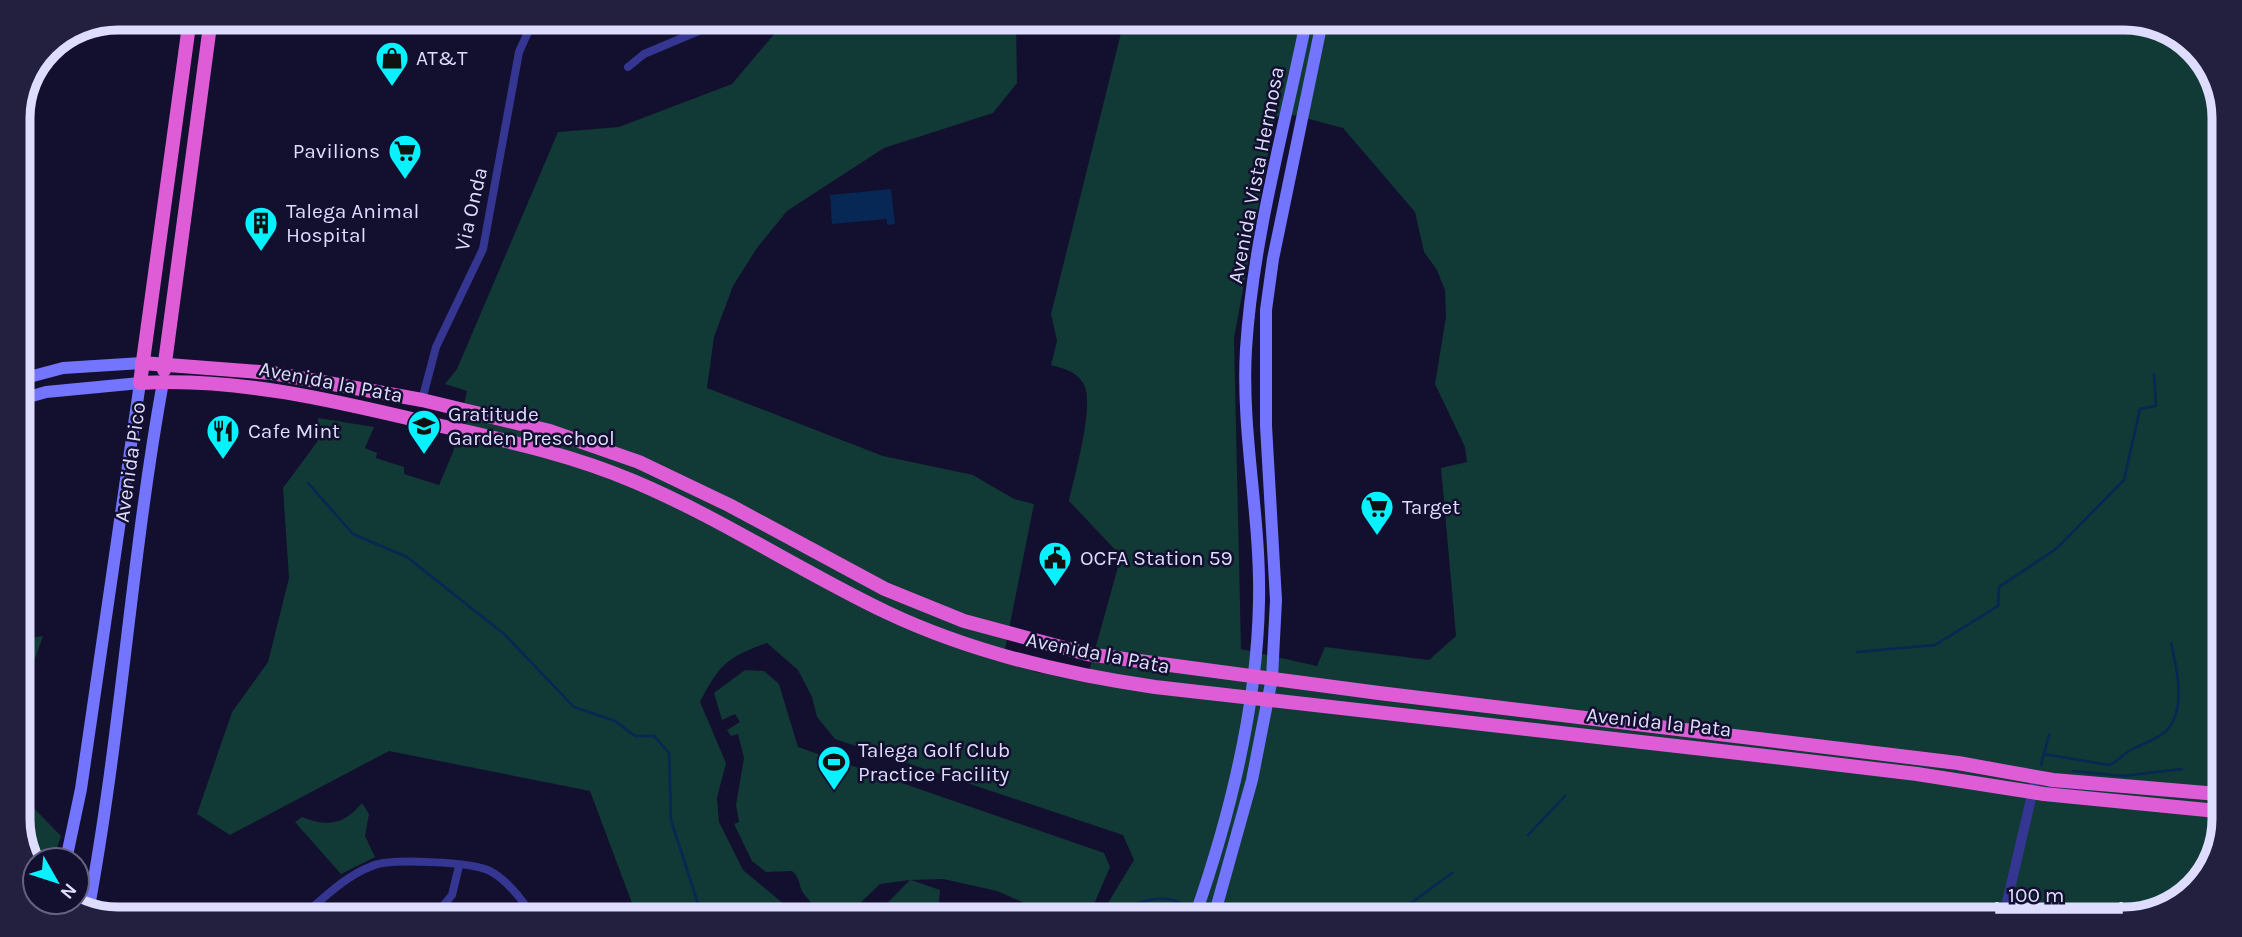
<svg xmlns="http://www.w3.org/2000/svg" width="2242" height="937" font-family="Karla,sans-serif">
  <rect width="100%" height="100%" fill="#130f2e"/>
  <!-- green -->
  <g fill="#113935" fill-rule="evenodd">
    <path d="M786,20L1016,21L1017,83L993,113L884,148L787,211L757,248L733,286L714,337L707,388L883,456L973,475L1014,499L1034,504L1003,659L1036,672L1086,682L1121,556L1069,501C1074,477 1096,402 1083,383C1076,371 1064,369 1051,365L1057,341L1051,314L1124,21L2162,25L2204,57L2224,111L2217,857L2180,902L2125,919L1100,916L1134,860L1123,835L835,739L817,717L812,697L798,670L767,643C726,658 720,664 700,702L726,763L717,798L719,822L743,870L797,915L636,914L590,791L389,751L230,835L197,814L232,712L268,662L289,578L283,488L317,442L318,418L374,427L365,448L377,453L376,458L404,467V474L439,485L453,452L467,391L445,384L457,369L558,132L619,127L732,84ZM1294,115L1343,128L1415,212L1424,252L1437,270L1445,290L1446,317L1435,384L1465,447L1467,462L1441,468L1456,636L1429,660L1325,647L1317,666L1241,649L1234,338L1275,117Z"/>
    <polygon points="43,636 18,707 18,640"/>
    <path d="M745,670L764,671L779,684L798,747L1104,853L1110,867L1089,916H1054L997,891L943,879L911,880L940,890L938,915H875L910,880L880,884L848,915H819C815,905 807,899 802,891C798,882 800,878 792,871L766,872L752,861L734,824L739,822L736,805L744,758L738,734L731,736L727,730L740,722L735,714L722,720L714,693Z"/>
    <polygon points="18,775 22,796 61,836 53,860 35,860 35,872 18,826"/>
    <path d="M362,803L369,814L365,836L375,857L341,874L295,822L302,817C327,827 344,825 362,803Z"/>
  </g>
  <!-- water -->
  <polygon fill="#072754" points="891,189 895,224 887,225 887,219 832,224 830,195"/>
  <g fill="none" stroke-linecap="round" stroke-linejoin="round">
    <!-- stream -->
    <g stroke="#072754" stroke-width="2.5">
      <polyline points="308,483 353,534 407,557 504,634 574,707 615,721 635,736 654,736 669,753 671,820 701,913 758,915"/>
      <polyline points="1857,652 1935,645 1998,606 1999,587 2056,549 2124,480 2140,409 2156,406 2154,374"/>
      <path d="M2044,754L2109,765C2117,762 2123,754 2131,750C2142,744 2155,740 2165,732C2187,712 2177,668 2171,643"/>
      <polyline points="2041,765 2049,735"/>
      <polyline points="2073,771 2123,776 2182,769"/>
      <polyline points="1528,835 1565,796"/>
      <path d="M1113,916L1117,911C1145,900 1167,890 1192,910"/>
      <polyline points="1392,917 1452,873"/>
    </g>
    <!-- minor -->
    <g stroke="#353691" stroke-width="8">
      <polyline points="628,67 644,54 725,20"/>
      <polyline points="422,400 436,347 483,249 519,52 534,19"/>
      <path d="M306,913C327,895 346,876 372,866C391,858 472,862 490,871C505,879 523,899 530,914"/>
      <polyline points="437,913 452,895 459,866"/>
    </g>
    <!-- tertiary -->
    <polyline stroke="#353691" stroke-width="10" points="2003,919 2034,786"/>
    <!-- secondary -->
    <g stroke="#7375ff" stroke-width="12">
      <polyline points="18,380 63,368 142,363"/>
      <polyline points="18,400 46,392 140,383 81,789 66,860"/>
      <path d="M88,912C121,736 131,558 163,382"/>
      <path d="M1195,916C1230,816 1257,708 1259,602C1261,517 1241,433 1246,349C1253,238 1284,130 1306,22"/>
      <polyline points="1214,916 1252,780 1272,678 1276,600 1266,426 1266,310 1273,259 1322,22"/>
    </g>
    <!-- trunk -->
    <g stroke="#de5dd7" stroke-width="14">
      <path d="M190,18L140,383C240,377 340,402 437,425C503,440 570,454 633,481C721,518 800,571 886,612C970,652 1063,674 1155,687L1774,757L1917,774L2044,794L2217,811"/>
      <polyline points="142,363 272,373 422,400 550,431 639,462 729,505 885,589 964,621 1087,654 1379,693 1958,763 2053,780 2218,794"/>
      <polyline points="164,370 211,18"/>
    </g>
  </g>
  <!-- icons -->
  <defs>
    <symbol id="shop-pin" viewBox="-11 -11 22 30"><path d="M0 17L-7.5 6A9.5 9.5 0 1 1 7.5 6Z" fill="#08f1ff" stroke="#130f2e"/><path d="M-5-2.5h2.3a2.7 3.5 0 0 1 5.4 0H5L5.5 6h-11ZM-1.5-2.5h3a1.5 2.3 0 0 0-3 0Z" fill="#111"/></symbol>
    <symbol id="supermarket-pin" viewBox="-11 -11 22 30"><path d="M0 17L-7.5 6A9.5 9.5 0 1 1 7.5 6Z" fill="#08f1ff" stroke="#130f2e"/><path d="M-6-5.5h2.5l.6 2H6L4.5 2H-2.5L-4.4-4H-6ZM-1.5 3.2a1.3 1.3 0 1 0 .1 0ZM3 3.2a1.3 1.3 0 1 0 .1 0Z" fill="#111"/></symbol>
    <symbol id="building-pin" viewBox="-11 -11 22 30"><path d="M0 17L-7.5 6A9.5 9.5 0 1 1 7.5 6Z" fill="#08f1ff" stroke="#130f2e"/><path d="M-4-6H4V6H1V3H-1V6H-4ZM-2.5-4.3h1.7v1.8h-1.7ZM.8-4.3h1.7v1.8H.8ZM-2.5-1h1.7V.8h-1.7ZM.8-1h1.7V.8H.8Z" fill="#111"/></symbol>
    <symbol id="school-pin" viewBox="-11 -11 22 30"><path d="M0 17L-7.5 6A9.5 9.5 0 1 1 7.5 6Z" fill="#08f1ff" stroke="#130f2e"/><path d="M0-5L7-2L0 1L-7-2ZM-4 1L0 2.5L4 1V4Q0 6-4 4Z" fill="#111"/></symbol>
    <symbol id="restaurant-pin" viewBox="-11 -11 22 30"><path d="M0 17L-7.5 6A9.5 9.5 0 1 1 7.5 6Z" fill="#08f1ff" stroke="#130f2e"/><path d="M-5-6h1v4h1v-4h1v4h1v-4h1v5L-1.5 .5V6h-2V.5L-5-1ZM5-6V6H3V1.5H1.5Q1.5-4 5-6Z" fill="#111"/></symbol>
    <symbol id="civic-pin" viewBox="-11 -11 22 30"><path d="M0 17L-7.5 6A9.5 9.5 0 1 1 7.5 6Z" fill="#08f1ff" stroke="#130f2e"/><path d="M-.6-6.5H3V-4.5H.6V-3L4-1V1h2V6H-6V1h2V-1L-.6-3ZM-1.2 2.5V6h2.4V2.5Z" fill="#111"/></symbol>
    <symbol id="stadium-pin" viewBox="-11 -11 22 30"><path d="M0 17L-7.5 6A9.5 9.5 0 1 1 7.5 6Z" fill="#08f1ff" stroke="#130f2e"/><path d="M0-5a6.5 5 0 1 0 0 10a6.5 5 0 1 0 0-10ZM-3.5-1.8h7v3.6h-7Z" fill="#111"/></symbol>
  </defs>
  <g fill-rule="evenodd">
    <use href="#shop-pin" x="373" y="39" width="38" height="52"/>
    <use href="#supermarket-pin" x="386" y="132" width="38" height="52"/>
    <use href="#building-pin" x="242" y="204" width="38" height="52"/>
    <use href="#school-pin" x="405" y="407" width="38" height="52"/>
    <use href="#restaurant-pin" x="204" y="412" width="38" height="52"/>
    <use href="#supermarket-pin" x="1358" y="488" width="38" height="52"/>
    <use href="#civic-pin" x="1036" y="539" width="38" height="52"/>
    <use href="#stadium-pin" x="815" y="743" width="38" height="52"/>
  </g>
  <g text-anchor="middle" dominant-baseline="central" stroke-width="5" stroke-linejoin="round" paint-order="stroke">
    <!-- poi labels -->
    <g font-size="21" fill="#dedcff" stroke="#130f2e" text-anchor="start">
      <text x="416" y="58">AT&amp;T</text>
      <text x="380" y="151" text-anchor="end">Pavilions</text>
      <text x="286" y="211">Talega Animal<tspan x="286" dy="24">Hospital</tspan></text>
      <text x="448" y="414">Gratitude<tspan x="448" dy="24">Garden Preschool</tspan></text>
      <text x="248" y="431">Cafe Mint</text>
      <text x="1402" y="507">Target</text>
      <text x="1080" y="558">OCFA Station 59</text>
      <text x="858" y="750">Talega Golf Club<tspan x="858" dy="24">Practice Facility</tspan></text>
    </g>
    <!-- street labels -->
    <g font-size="21" fill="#dedcff" stroke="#130f2e">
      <text transform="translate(1256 175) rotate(-79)">Avenida Vista Hermosa</text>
      <text transform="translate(471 209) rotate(-77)">Via Onda</text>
      <text transform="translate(331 382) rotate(11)">Avenida la Pata</text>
      <text transform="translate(130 462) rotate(-82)">Avenida Pico</text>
      <text transform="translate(1098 653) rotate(11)">Avenida la Pata</text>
      <text transform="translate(1659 722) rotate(6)">Avenida la Pata</text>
    </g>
  </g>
  <!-- crop -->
  <path d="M0 0H2242V937H0ZM118 30H2124A88 88 0 0 1 2212 118V819A88 88 0 0 1 2124 907H118A88 88 0 0 1 30 819V118A88 88 0 0 1 118 30Z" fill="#231f3f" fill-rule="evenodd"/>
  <path fill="none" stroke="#dedcff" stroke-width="9" d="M118 30H2124A88 88 0 0 1 2212 118V819A88 88 0 0 1 2124 907H118A88 88 0 0 1 30 819V118A88 88 0 0 1 118 30Z"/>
  <!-- north arrow -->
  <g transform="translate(56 881) rotate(129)"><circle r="33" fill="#130f2e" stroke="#646182" stroke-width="2"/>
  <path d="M0-5L12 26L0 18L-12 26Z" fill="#08f1ff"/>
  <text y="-10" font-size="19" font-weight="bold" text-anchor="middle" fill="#dedcff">N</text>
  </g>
  <!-- scale -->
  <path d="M1997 902v10h124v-10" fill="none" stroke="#dedcff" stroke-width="3.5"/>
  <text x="2008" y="902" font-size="21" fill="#dedcff" stroke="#130f2e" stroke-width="5" paint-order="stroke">100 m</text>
</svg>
